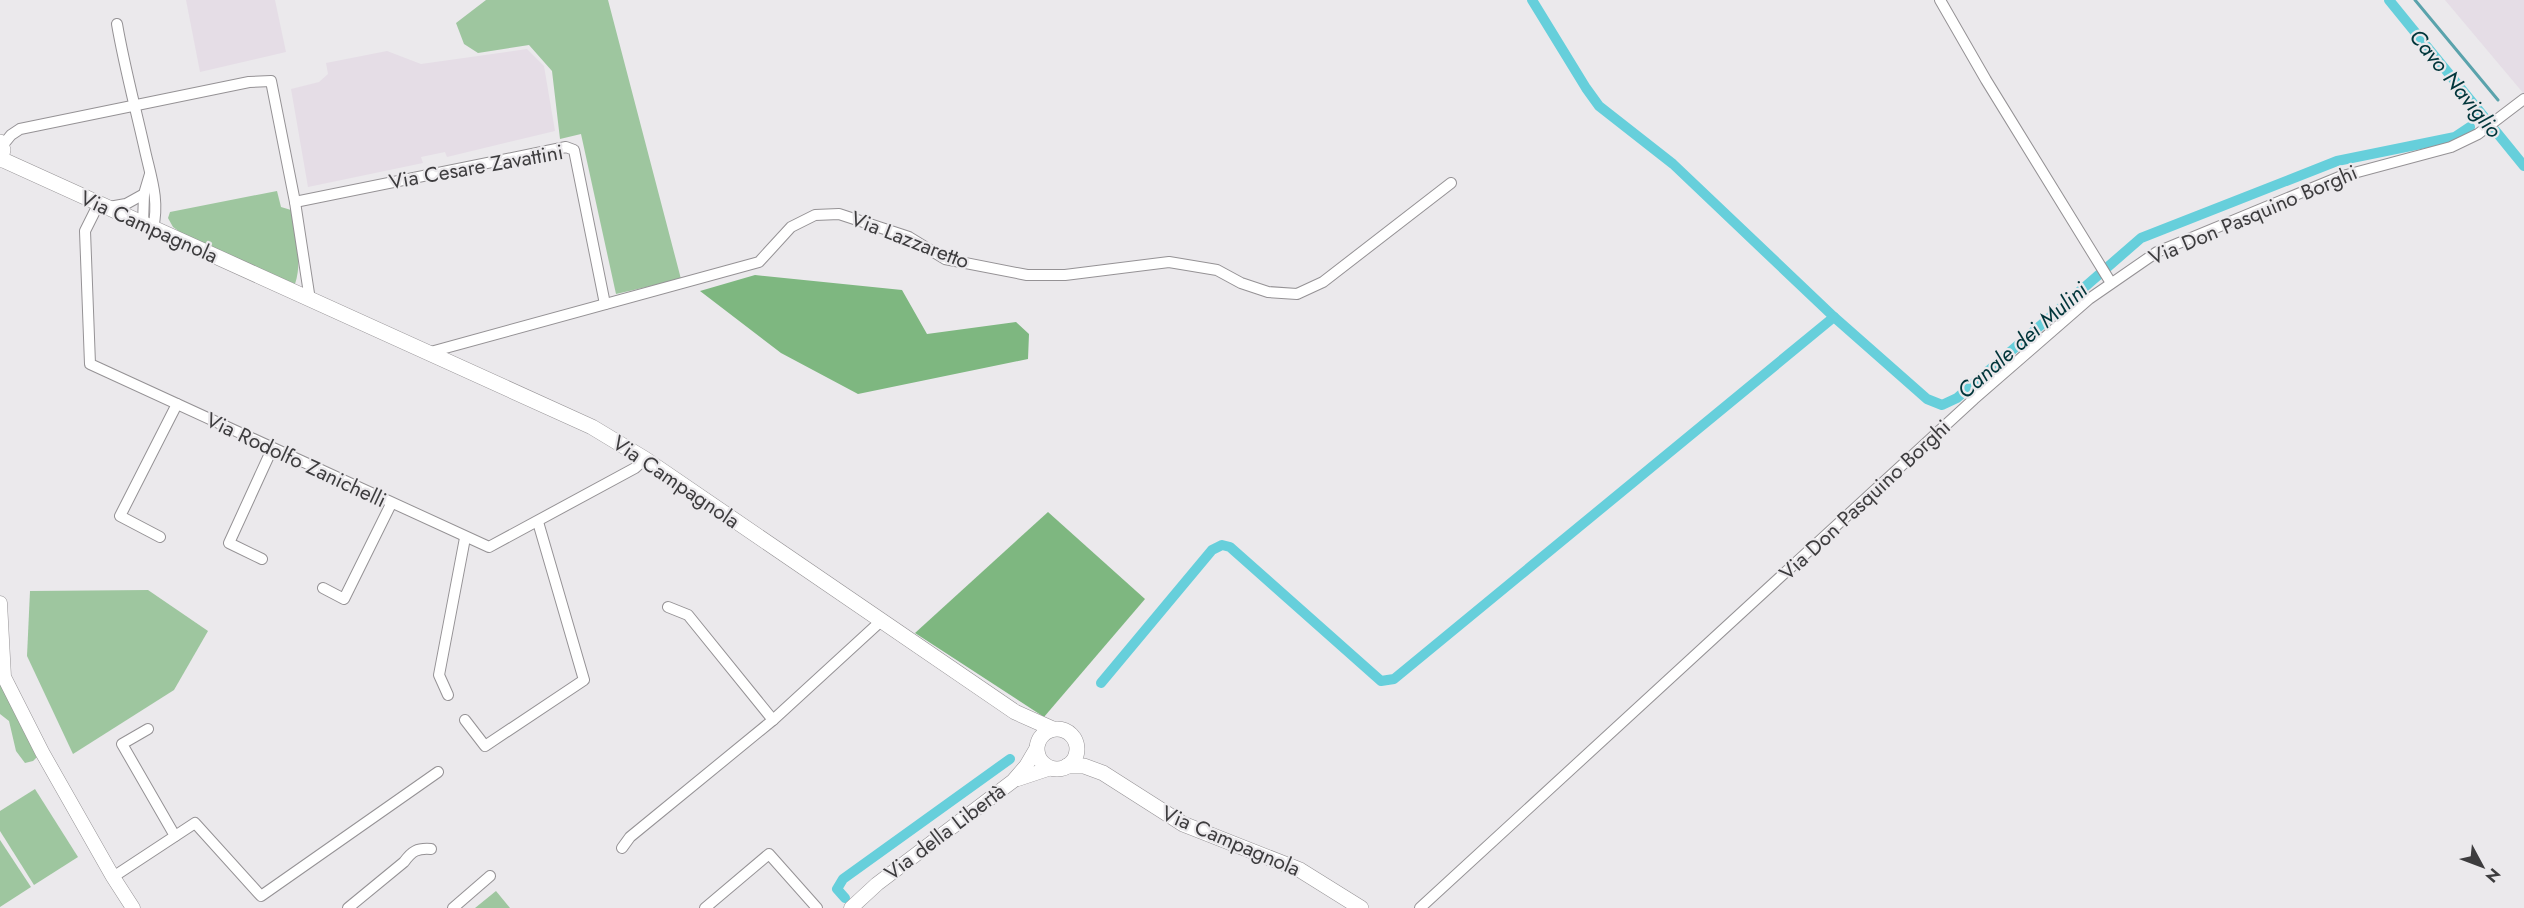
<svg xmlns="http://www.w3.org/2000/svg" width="2524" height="908" font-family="Jost,sans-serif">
  <rect width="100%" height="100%" fill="#ebe9ec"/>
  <!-- built -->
  <g fill="#e5dde6">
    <polygon points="186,0 275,0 286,52 200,72"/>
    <polygon points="2445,0 2524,0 2524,94"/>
    <polygon points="527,49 544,66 555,131 447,157 445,152 421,157 423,163 308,187 291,89 319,82 328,74 326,63 387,51 421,64"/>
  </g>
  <!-- green -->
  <g fill="#9ec69f">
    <polygon points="486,0 608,0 681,279 616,294 581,134 560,139 552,71 529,45 478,53 464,44 456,23"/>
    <path d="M277,191L281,207L291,210C295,235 303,260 295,284L184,235L173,227L168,218L170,212Z"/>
    <polygon points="148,590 208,631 174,690 73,754 27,656 30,591"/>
    <polygon points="0,682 39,755 33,761 25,763 16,751 9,721 0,714"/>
    <polygon points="35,789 78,857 34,885 0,831 0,811"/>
    <polygon points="0,840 31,887 0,907"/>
    <polygon points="496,891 510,908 475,908"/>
  </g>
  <!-- forest -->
  <g fill="#7eb780">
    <polygon points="755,275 902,290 927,334 1016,322 1029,334 1028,359 858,394 781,353 700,291"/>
    <polygon points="1048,512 1145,599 1044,717 915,633"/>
  </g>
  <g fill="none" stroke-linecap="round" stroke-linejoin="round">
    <!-- stream -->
    <polyline stroke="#5aa3ac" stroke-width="3" points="2415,0 2498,100"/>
    <!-- canal -->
    <g stroke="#66cfdb" stroke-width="10">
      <polyline points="1532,0 1586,88 1599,106 1673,164 1834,317 1927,399 1942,405 1957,398 2141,238 2337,161 2455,137 2470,127"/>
      <polyline points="2389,0 2524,166"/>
      <polyline points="1101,683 1212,550 1222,545 1230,547 1381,681 1394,679 1834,317"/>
      <polyline points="845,898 837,889 843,879 1010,759"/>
    </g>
    <defs>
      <g id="minor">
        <polyline points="1940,0 1986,80 2111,283"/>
        <path d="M117,24C124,65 135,106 144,146C150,175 160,199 153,228"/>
        <polyline points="2,146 11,135 20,129 249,82 271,81 295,202 310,300"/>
        <polyline points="295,202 566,147 574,150 605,304"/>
        <polyline points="99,203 85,231 90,364 489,547 635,468 645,459"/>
        <polyline points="109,207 126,204 144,194 150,174"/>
        <polyline points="143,224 144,194"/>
        <polyline points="427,353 759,262 791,227 815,215 839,214 909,237 945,259 1027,275 1065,275 1169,262 1217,270 1241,283 1268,292 1297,294 1323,282 1451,183"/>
        <polyline points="160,537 120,516 177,404"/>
        <polyline points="262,559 229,543 272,449"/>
        <polyline points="323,588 344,599 391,504"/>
        <polyline points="668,607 688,615 773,720"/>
        <polyline points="448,695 439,675 465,538"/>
        <polyline points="465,720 485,746 584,680 538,522"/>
        <polyline points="148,729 122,744 175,836"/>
        <polyline points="622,848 630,837 773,720 881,621"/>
        <polyline points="113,877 195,823 261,896 438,772"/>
        <path d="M348,908L404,862C412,851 417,848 431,849"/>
        <polyline points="453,908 490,876"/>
        <polyline points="705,908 769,854 817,908"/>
        <polyline points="1420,908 1974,399 2089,299 2157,252 2339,177 2451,147 2478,134 2524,99"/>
      </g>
      <g id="tertiary">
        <polyline points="0,603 4,677 42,752 113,877 133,908"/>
        <polyline points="1018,779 1051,768"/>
        <polyline points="851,908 877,884 1013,781 1026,766 1036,749"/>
      </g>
      <g id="secondary">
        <polyline points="0,142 3,150 0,160"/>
        <polyline points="1,159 592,427 645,459 1015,712 1053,729"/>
        <circle cx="1057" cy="749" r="20"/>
        <polyline points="1067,766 1084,766 1103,773 1183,824 1300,870 1361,908"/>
      </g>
    </defs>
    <!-- minor casing -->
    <use href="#minor" stroke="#959295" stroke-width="12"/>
    <!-- tertiary casing -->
    <use href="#tertiary" stroke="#959295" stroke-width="15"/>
    <!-- secondary casing -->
    <use href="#secondary" stroke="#959295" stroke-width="16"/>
    <!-- minor -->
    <use href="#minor" stroke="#fff" stroke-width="10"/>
    <!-- tertiary -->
    <use href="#tertiary" stroke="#fff" stroke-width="14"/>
    <!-- secondary -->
    <use href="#secondary" stroke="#fff" stroke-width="15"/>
  </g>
  <g text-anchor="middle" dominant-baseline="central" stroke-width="4.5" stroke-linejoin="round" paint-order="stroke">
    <!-- street labels -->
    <g font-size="21" fill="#3d3c3e" stroke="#ebe9ec">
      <text transform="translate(476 167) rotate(-10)">Via Cesare Zavattini</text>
      <text transform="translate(2253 215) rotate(-23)">Via Don Pasquino Borghi</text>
      <text transform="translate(149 227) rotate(24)">Via Campagnola</text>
      <text transform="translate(910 240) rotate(21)">Via Lazzaretto</text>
      <text transform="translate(296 460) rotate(25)">Via Rodolfo Zanichelli</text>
      <text transform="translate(676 482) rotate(34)">Via Campagnola</text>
      <text transform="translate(1865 500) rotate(-43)">Via Don Pasquino Borghi</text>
      <text transform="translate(945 832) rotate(-37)">Via della Libertà</text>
      <text transform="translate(1231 841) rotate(23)">Via Campagnola</text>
    </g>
    <!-- water labels -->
    <g font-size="22" font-style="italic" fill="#00353a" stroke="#ebe9ec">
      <text transform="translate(2456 83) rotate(51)">Cavo Naviglio</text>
      <text transform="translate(2022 340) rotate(-41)">Canale dei Mulini</text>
    </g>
  </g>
  <!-- north arrow -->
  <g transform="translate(2482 866) rotate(131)" stroke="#ebe9ec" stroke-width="4.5" paint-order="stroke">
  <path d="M0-4.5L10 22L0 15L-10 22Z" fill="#3d3c3e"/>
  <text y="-9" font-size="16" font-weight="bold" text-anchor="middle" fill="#3d3c3e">N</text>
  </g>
</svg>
